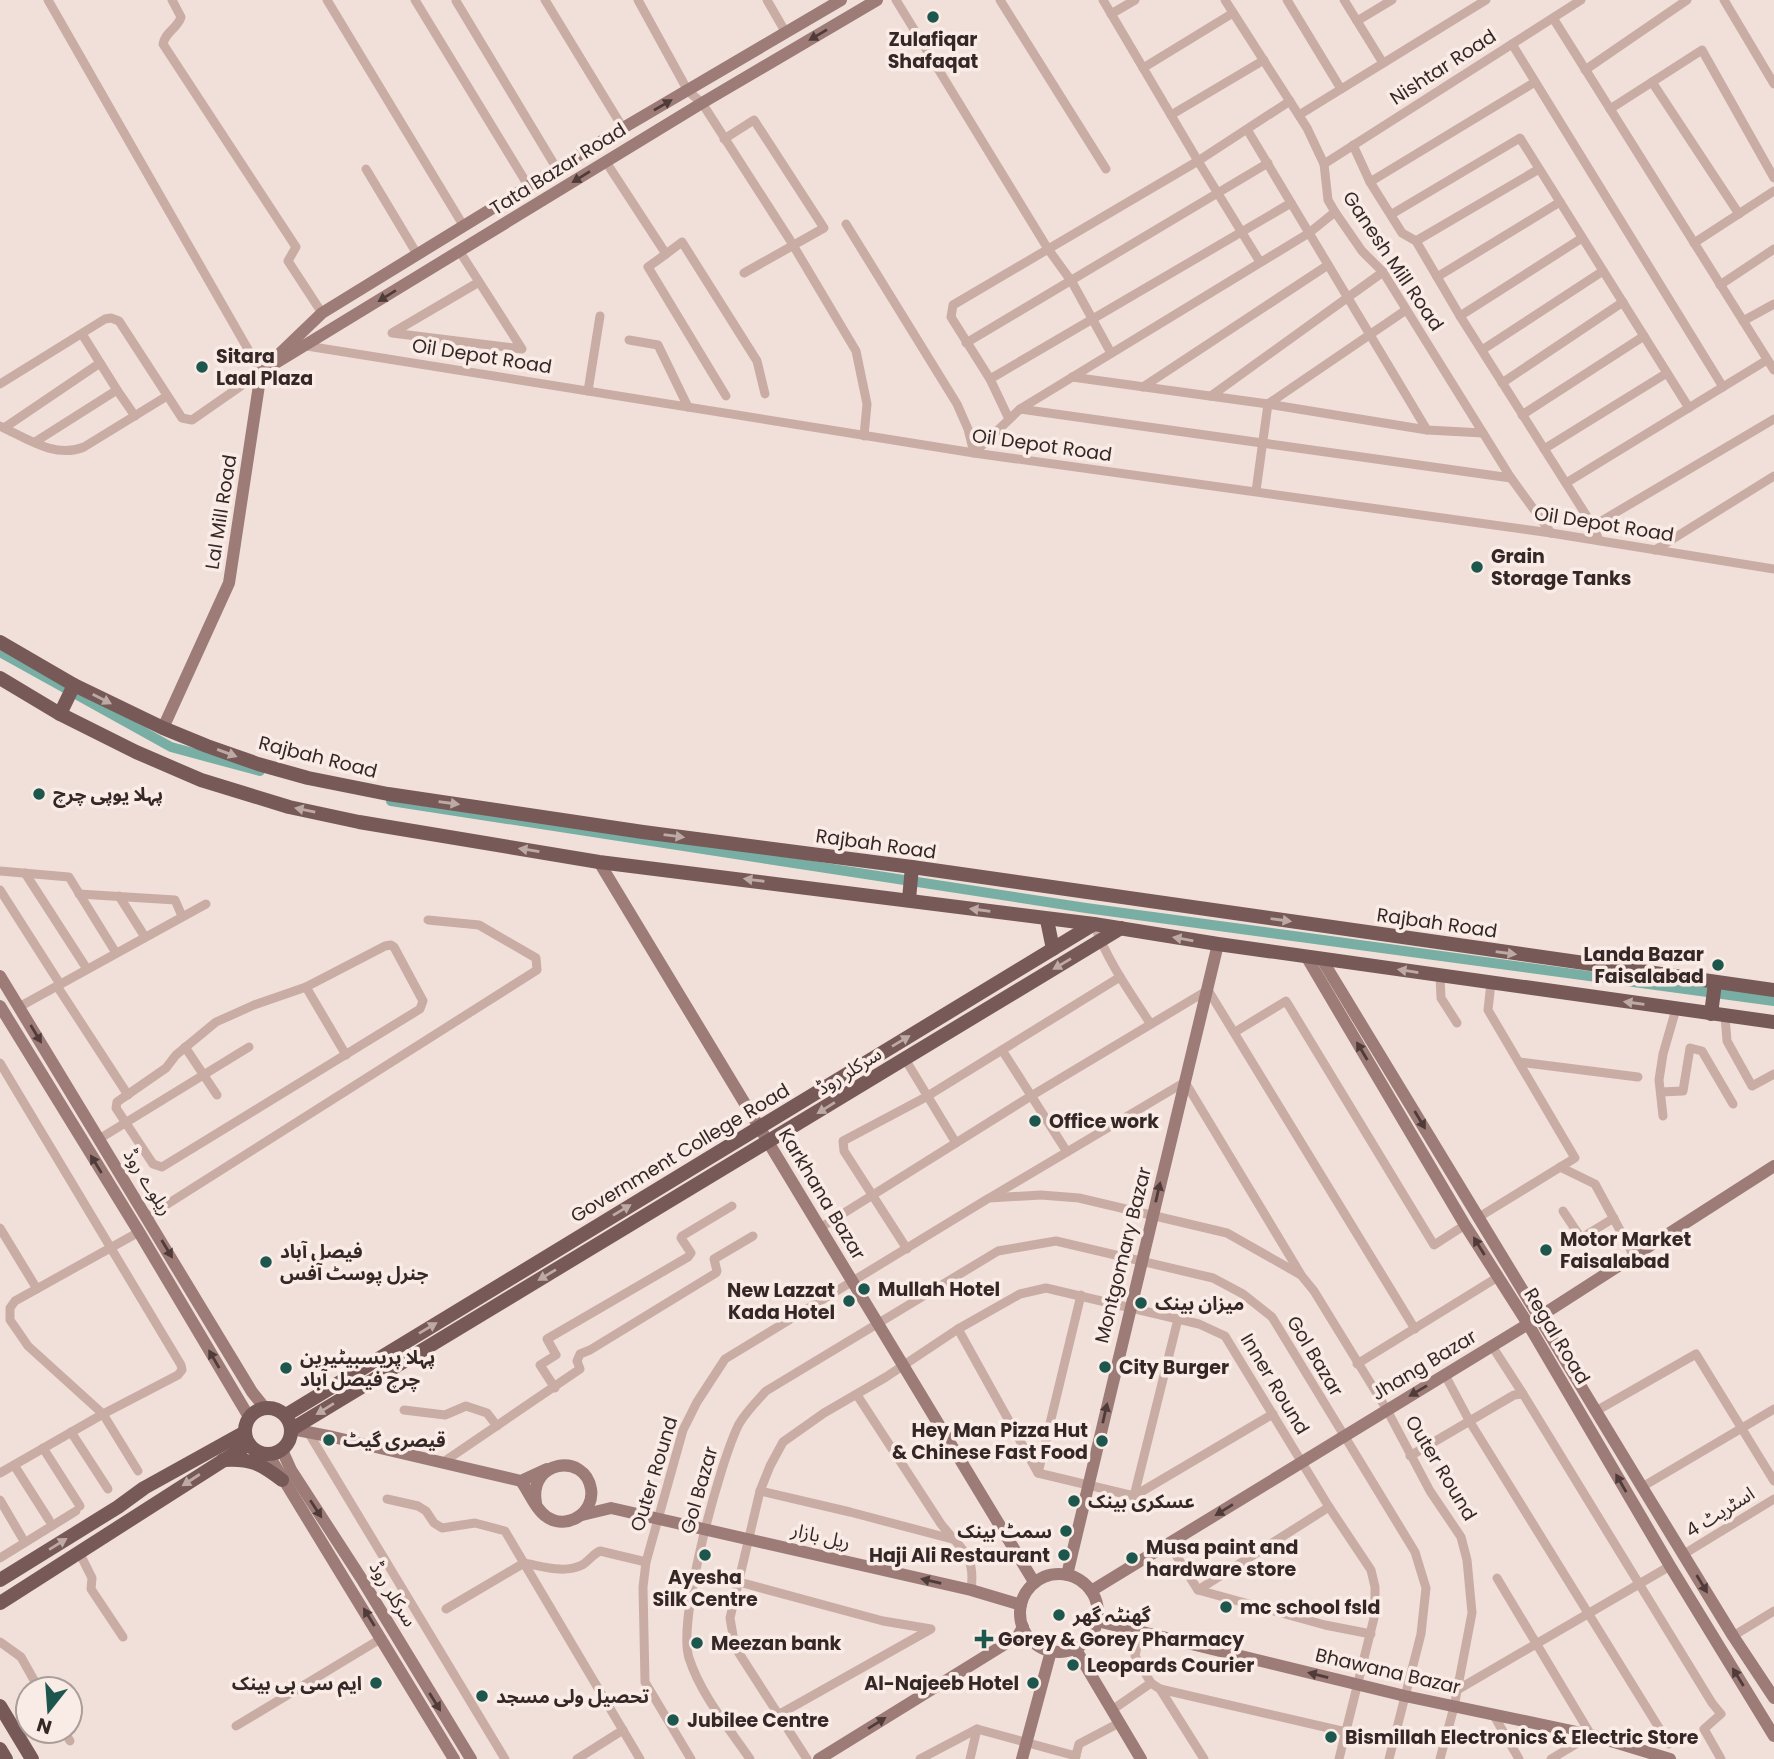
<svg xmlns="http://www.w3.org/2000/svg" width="1774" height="1759" font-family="Poppins,'Noto Sans Arabic',sans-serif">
  <rect width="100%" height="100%" fill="#f1e0d9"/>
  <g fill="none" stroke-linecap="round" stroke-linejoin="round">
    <!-- canal -->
    <g stroke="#78aea3" stroke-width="10">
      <polyline points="0,652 171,747 260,771"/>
      <polyline points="391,801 1086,908 1774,1001"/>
    </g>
    <!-- street -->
    <g stroke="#c9ada5" stroke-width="9">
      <path d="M172,0L181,17C178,28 165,32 163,44L296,247L288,261L322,313"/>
      <polyline points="327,0 463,225"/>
      <polyline points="415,0 529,187"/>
      <polyline points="545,0 623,128"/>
      <polyline points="638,0 688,91 702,103 790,240 856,351 867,404 864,436"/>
      <polyline points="767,0 786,33"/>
      <polyline points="896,0 1048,249 1072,282 1111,353"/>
      <polyline points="1000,0 1106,169"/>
      <polyline points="1225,0 1307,128 1324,164 1328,200 1335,212 1362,251 1383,272 1511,478 1551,533"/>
      <polyline points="1287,0 1341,89"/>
      <polyline points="1344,0 1383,63"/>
      <polyline points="1724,0 1774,84"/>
      <polyline points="456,1 557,169"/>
      <polyline points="1111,14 1135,0"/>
      <polyline points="1553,18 1774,370"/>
      <polyline points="1357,21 1392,0"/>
      <polyline points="1512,44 1723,387"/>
      <polyline points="1143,68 1233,13"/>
      <polyline points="1585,70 1687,0"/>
      <polyline points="1652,82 1739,214"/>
      <polyline points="1610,109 1702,50 1774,178"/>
      <polyline points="1171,115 1264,60"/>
      <polyline points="1299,115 1486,0"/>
      <polyline points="1248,131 1427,430"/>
      <polyline points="724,139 754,120 824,228 744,273"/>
      <polyline points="1353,145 1370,182 1402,233 1416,241 1460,316 1593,526 1599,540"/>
      <polyline points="606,162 666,254 648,267 726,396"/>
      <polyline points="1324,164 1581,0"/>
      <polyline points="366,169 417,254"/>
      <polyline points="1370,182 1535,82"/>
      <polyline points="1392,214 1520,138 1689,408"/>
      <polyline points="846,224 957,404 968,429 974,453 1020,409 1309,233 1335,212"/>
      <polyline points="1416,241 1539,169"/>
      <polyline points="1694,243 1774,191"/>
      <polyline points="460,252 522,349 392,333 479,282"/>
      <polyline points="666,254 682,242 757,361 765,394"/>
      <polyline points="1260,262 1198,161 1290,101"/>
      <polyline points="1437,277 1560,202"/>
      <polyline points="1720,285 1774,249"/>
      <polyline points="1460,316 1582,238"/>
      <polyline points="1743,321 1774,304"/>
      <polyline points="82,334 117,390"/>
      <polyline points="629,340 658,345 688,407"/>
      <polyline points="966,343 1268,163"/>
      <polyline points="307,346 974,453 1551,533 1774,569"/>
      <polyline points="1482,350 1603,271"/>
      <polyline points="1072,377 1268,404 1427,430 1483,433"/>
      <polyline points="990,379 1291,203"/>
      <polyline points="1502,383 1623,302"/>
      <polyline points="0,384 105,319 111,318 119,321 182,418 192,420 261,372 48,0"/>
      <polyline points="1143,387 1328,265"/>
      <polyline points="588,391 600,316"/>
      <polyline points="1211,396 1383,272"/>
      <polyline points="1020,409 1511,478"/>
      <polyline points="1522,415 1644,336"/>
      <polyline points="1009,419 990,379 951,317 953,305 1198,161 1103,0"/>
      <path d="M0,426C26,438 55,459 84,447L167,396"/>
      <polyline points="4,428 100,363"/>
      <polyline points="35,442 117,390 135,416"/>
      <polyline points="1544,449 1667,373"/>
      <polyline points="1566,483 1767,360"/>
      <polyline points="1256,491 1268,404 1406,310"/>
      <polyline points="1593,526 1774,419"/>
      <polyline points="1655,550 1774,476"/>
      <polyline points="0,871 69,877 116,953"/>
      <polyline points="25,873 87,969"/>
      <polyline points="0,890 60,984"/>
      <polyline points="79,894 175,900 182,916"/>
      <polyline points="119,896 145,937"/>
      <path d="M1094,924C1107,960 1129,991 1150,1023"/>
      <polygon points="391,945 394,947 423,1001 420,1009 162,1167 153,1164 116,1108 117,1102 166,1068 176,1055 216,1022 254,1005 306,987 385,946"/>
      <polyline points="1440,975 1441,998 1457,1023"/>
      <polyline points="57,986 128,1095"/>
      <polyline points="306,987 346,1055"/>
      <polyline points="19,1007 206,904"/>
      <polyline points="1725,1016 1727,1041 1752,1086 1774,1074"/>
      <polyline points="1235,1032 1286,1001 1434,1245 1465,1225"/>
      <polyline points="185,1047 217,1095"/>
      <polyline points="1002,1050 1067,1152"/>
      <polyline points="905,1059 956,1143"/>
      <polyline points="1519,1062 1638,1077"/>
      <polyline points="0,1063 181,1365 182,1370 178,1375 103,1414 0,1473"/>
      <polyline points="1661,1092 1683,1091 1690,1048 1702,1051 1733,1104"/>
      <polyline points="1663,1116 1659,1080 1663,1054 1676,1009"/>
      <polyline points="99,1139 249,1047"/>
      <polyline points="1560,1167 1595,1184 1634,1256"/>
      <polyline points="991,1197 1185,1082 1300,1273"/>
      <polyline points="1563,1211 1581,1238 1614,1218"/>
      <polyline points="147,1217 537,970 536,958 479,925 428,920"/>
      <polyline points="1479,1217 1575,1158 1488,1010 1491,983"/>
      <polyline points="0,1228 37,1289"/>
      <polyline points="820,1228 1031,1096 1208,990 1415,1329"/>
      <polyline points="907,1249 844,1151 843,1141 926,1097 1120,977"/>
      <polyline points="958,1329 1038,1473 1134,1496 1273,1414"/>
      <polyline points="1492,1346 1523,1394 1712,1703 1721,1714 1704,1729 1721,1759"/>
      <polyline points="1357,1364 1498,1277"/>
      <polyline points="1445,1375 1470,1422 1669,1744"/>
      <polyline points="555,1388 540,1365 556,1355 547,1339 688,1257 691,1253 681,1238 682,1236 732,1206"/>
      <path d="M857,1395L941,1524C961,1550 976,1554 971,1590"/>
      <polyline points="404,1410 445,1415 466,1406 487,1413 497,1426"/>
      <polyline points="1596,1411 1696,1354 1774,1481"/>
      <polyline points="71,1432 108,1489"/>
      <polyline points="308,1432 505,1759"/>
      <polyline points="43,1448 80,1506"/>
      <polyline points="1410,1456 1514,1395 1523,1394"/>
      <polyline points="442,1463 580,1369 577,1361 580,1354 590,1350 716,1273 717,1271 714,1259 753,1236"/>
      <polyline points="14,1465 49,1520"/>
      <polyline points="138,1471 103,1414 28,1346 17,1330 10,1320 10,1308 15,1301 139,1232"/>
      <polyline points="1038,1473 1081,1295"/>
      <polyline points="1642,1487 1774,1409"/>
      <polyline points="760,1491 850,1512 952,1539"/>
      <polyline points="1134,1496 1178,1319"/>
      <polyline points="387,1499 418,1506 426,1511 434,1523 442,1528 475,1523 505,1531 640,1759"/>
      <polyline points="0,1500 24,1541"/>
      <polyline points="1169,1544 1198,1590 1325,1625 1371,1634"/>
      <polyline points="79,1552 92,1578 91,1589 123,1637"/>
      <polyline points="1684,1554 1774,1499"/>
      <polyline points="0,1558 76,1511"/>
      <polyline points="1497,1578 1591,1735 1551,1759"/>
      <polyline points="739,1582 883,1621 931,1629 778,1715"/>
      <polyline points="1198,1590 1329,1507"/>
      <path d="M446,1609L524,1563C542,1566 564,1574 582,1565C589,1561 593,1554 600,1551L646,1562"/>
      <polyline points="1140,1631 1135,1656 1151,1683 1160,1689 1204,1759"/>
      <polyline points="1733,1636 1774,1611"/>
      <polyline points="0,1642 21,1657 39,1689"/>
      <polyline points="1160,1689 1346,1732"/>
      <polyline points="1457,1690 1670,1566"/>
      <polyline points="1112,1710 1151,1683"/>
      <polyline points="1493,1714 1519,1759"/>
      <polyline points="236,1726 382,1638"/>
      <polyline points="64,1731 70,1741"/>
      <polyline points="577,1759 623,1730"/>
      <polyline points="691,1759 645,1682 643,1587 646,1562 683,1430 697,1402 725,1359 989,1198 1041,1195 1079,1198 1227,1233 1301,1275 1314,1291 1387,1410 1430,1491 1461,1537 1467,1560 1472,1613 1454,1707 1440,1759"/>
      <path d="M750,1759C728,1727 701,1695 689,1658C677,1620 720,1461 739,1424C746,1412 757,1401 766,1391L998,1251L1056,1241L1213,1278L1243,1294L1272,1317L1415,1552L1426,1588L1421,1634L1389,1759"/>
      <polyline points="807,1759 735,1647 730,1618 760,1491 770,1466 783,1442 824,1413 886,1377 958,1329 1020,1294 1046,1288 1199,1324 1225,1336 1329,1507 1371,1570 1375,1587 1375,1614 1339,1759"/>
      <polyline points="920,1759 977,1729 1076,1756"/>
      <polyline points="970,1759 977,1729"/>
      <polyline points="1075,1759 1079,1744 1119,1723"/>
    </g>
    <!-- secondary -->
    <g stroke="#9d7b77" stroke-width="12">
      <polyline points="271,362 322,313 623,128 841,0"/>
      <polyline points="261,372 702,103 877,0"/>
      <polyline points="163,728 229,583 261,372"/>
      <polyline points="599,862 1034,1582"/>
      <polyline points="1306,956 1465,1225 1528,1324 1670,1566 1774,1736"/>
      <polyline points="1321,958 1642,1487 1733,1636 1774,1698"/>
      <polyline points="0,976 252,1392 264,1407"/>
      <polyline points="0,1006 139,1232 249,1417"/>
      <polyline points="292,1429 333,1437 521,1481 547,1469"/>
      <polyline points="282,1450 291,1470 361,1578 471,1759"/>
      <polyline points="268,1454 454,1759"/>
      <path d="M521,1481C529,1492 536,1510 547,1517C567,1531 595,1512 591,1489C585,1452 528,1460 536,1503"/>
      <polyline points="582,1515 611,1508 971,1590 1021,1605"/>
      <circle cx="1059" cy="1613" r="39"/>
      <polyline points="1067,1575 1218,944"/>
      <polyline points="1091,1591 1528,1324 1774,1166"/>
      <polyline points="1097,1621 1405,1696 1591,1735 1670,1759"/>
      <polyline points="1075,1648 1141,1759"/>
      <polyline points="819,1759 1018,1636 1023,1627"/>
      <polyline points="1022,1759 1051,1651"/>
    </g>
    <!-- primary -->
    <g stroke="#775a57" stroke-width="14">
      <polyline points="0,642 74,685 163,728 207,746 258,764 308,778 388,794 643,832 912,867 1774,990"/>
      <polyline points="0,678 60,714 136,752 201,780 289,807 359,822 599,862 1094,924 1218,944 1774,1022"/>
      <polyline points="60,714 74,685"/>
      <polyline points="909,899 912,867"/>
      <polyline points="1047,920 1053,949"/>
      <polyline points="1711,1014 1715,983"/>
      <circle cx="268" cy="1431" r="23"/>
      <polyline points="286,1415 1094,924"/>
      <polyline points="292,1429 1121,928"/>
      <path d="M223,1460C251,1458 261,1464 282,1480"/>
      <polyline points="0,1580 118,1507 144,1488 245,1432"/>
      <polyline points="0,1603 249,1444"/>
      <polyline points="0,1706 32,1759"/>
      <polyline points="0,1749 6,1759"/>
    </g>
  </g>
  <!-- one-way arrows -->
  <defs><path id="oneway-solid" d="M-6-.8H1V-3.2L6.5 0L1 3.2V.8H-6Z" transform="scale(1.75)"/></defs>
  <g fill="#4f3c3a">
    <use href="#oneway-solid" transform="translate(818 35) rotate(149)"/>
    <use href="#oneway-solid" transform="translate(663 105) rotate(-30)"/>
    <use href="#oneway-solid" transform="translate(581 177) rotate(148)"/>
    <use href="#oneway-solid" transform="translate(387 296) rotate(148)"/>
    <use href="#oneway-solid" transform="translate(36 1034) rotate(59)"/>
    <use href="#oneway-solid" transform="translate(1362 1051) rotate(-121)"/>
    <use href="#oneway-solid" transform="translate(1420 1120) rotate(59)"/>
    <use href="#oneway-solid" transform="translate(96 1164) rotate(-122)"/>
    <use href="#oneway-solid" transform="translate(1158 1192) rotate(-77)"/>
    <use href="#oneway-solid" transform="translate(1479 1246) rotate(-122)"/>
    <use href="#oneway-solid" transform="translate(167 1249) rotate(59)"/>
    <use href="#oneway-solid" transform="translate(214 1359) rotate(-120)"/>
    <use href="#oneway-solid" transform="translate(1418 1391) rotate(149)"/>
    <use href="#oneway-solid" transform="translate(1105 1413) rotate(-77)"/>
    <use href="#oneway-solid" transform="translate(1621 1483) rotate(-120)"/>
    <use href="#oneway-solid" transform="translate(316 1509) rotate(57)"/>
    <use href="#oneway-solid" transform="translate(1224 1510) rotate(148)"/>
    <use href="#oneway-solid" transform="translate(931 1581) rotate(-167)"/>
    <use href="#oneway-solid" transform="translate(1702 1584) rotate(59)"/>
    <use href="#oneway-solid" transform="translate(369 1617) rotate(-122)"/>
    <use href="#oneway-solid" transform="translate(1318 1675) rotate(-166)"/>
    <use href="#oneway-solid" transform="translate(1738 1677) rotate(-122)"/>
    <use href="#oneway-solid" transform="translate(435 1702) rotate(58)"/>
    <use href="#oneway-solid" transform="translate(877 1723) rotate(-32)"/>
  </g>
  <g fill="#beaaa5">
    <use href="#oneway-solid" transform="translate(102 699) rotate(27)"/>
    <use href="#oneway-solid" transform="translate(227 753) rotate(20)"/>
    <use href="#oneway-solid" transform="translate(449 803) rotate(8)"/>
    <use href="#oneway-solid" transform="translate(305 810) rotate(-168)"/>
    <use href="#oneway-solid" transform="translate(674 836) rotate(7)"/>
    <use href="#oneway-solid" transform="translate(529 850) rotate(-171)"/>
    <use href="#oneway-solid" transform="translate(754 880) rotate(-173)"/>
    <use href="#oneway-solid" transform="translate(980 910) rotate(-172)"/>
    <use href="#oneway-solid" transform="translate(1281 920) rotate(8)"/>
    <use href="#oneway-solid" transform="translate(1183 939) rotate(-170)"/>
    <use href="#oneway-solid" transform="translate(1506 953) rotate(8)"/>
    <use href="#oneway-solid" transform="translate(1062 964) rotate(149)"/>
    <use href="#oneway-solid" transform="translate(1408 971) rotate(-171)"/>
    <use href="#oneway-solid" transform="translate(1634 1003) rotate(-172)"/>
    <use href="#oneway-solid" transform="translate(901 1041) rotate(-31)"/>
    <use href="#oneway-solid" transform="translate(826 1108) rotate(148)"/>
    <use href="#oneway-solid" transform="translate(622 1210) rotate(-31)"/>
    <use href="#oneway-solid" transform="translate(547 1275) rotate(149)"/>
    <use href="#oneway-solid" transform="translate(428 1328) rotate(-31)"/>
    <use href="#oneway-solid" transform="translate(325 1409) rotate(148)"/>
    <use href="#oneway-solid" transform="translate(191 1480) rotate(147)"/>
    <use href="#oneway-solid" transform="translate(58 1544) rotate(-32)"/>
  </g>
  <!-- markers -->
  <g fill="#1c564c" stroke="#f9ebe5" stroke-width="2.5">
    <circle cx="933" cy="17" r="7"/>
    <circle cx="202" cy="367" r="7"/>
    <circle cx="1477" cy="567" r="7"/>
    <circle cx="39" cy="794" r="7"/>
    <circle cx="1718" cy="965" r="7"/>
    <circle cx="1035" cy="1121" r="7"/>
    <circle cx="1546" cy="1250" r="7"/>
    <circle cx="266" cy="1262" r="7"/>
    <circle cx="864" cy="1289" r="7"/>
    <circle cx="849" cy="1301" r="7"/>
    <circle cx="1141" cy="1303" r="7"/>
    <circle cx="1105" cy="1367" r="7"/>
    <circle cx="286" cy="1368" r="7"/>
    <circle cx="329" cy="1440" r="7"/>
    <circle cx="1102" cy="1441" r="7"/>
    <circle cx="1074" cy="1501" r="7"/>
    <circle cx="1066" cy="1531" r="7"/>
    <circle cx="705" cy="1555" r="7"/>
    <circle cx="1064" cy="1555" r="7"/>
    <circle cx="1132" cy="1558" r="7"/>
    <circle cx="1226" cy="1607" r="7"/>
    <circle cx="1059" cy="1615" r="7"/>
    <path d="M980.5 1628.5h7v7h7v7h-7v7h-7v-7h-7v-7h7z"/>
    <circle cx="697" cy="1643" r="7"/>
    <circle cx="1073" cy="1665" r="7"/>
    <circle cx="376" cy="1683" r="7"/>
    <circle cx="1033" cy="1683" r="7"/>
    <circle cx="482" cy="1696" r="7"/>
    <circle cx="673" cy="1720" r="7"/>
    <circle cx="1331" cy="1737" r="7"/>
  </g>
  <g text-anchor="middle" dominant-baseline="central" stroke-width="7" stroke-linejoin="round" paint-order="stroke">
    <!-- poi labels -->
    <g font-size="19" font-weight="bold" fill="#352726" stroke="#f9ebe5" text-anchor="start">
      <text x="933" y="39" text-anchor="middle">Zulafiqar<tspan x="933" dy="22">Shafaqat</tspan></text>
      <text x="216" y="356">Sitara<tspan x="216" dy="22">Laal Plaza</tspan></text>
      <text x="1491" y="556">Grain<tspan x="1491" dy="22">Storage Tanks</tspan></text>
      <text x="53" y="794">پہلا یوپی چرچ</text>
      <text x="1704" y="954" text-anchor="end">Landa Bazar<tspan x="1704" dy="22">Faisalabad</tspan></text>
      <text x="1049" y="1121">Office work</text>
      <text x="1560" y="1239">Motor Market<tspan x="1560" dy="22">Faisalabad</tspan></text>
      <text x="280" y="1251">فیصل آباد<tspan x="280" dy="22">جنرل پوسٹ آفس</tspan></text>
      <text x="878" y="1289">Mullah Hotel</text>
      <text x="835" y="1290" text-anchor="end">New Lazzat<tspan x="835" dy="22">Kada Hotel</tspan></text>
      <text x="1155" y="1303">میزان بینک</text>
      <text x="300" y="1357">پہلا پریسبیٹیرین<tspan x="300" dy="22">چرچ فیصل آباد</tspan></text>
      <text x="1119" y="1367">City Burger</text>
      <text x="1088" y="1430" text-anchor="end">Hey Man Pizza Hut<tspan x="1088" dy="22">&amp; Chinese Fast Food</tspan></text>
      <text x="343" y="1440">قیصری گیٹ</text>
      <text x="1088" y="1501">عسکری بینک</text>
      <text x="1052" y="1531" text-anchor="end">سمٹ بینک</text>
      <text x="1146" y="1547">Musa paint and<tspan x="1146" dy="22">hardware store</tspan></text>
      <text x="1050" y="1555" text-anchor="end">Haji Ali Restaurant</text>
      <text x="705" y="1577" text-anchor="middle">Ayesha<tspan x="705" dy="22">Silk Centre</tspan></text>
      <text x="1240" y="1607">mc school fsld</text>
      <text x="1073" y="1615">گھنٹہ گھر</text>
      <text x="998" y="1639">Gorey &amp; Gorey Pharmacy</text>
      <text x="711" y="1643">Meezan bank</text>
      <text x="1087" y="1665">Leopards Courier</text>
      <text x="362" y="1683" text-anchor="end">ایم سی بی بینک</text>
      <text x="1019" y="1683" text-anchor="end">Al-Najeeb Hotel</text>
      <text x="496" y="1696">تحصیل ولی مسجد</text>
      <text x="687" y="1720">Jubilee Centre</text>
      <text x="1345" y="1737">Bismillah Electronics &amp; Electric Store</text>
    </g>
    <!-- street labels -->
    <g font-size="19" fill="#352726" stroke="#f9ebe5">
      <text transform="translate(1443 67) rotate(-33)">Nishtar Road</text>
      <text transform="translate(558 169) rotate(-32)">Tata Bazar Road</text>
      <text transform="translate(1393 261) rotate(56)">Ganesh Mill Road</text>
      <text transform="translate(482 356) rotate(9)">Oil Depot Road</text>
      <text transform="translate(1042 445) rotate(8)">Oil Depot Road</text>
      <text transform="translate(221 512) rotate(-81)">Lal Mill Road</text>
      <text transform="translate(1604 524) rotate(9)">Oil Depot Road</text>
      <text transform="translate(318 757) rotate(14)">Rajbah Road</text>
      <text transform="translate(876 844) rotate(8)">Rajbah Road</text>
      <text transform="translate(1437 923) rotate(8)">Rajbah Road</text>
      <text transform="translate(849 1071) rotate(-32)">سرکلر روڈ</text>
      <text transform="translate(680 1153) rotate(-31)">Government College Road</text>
      <text transform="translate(148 1182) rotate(58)">ریلوے روڈ</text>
      <text transform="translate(822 1194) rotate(59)">Karkhana Bazar</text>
      <text transform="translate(1123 1255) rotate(-76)">Montgomary Bazar</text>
      <text transform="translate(1557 1336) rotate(59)">Regal Road</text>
      <text transform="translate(1315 1356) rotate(59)">Gol Bazar</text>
      <text transform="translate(1424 1365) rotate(-31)">Jhang Bazar</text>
      <text transform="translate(1275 1384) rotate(59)">Inner Round</text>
      <text transform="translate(1441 1468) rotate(59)">Outer Round</text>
      <text transform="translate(654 1474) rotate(-73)">Outer Round</text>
      <text transform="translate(699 1490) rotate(-74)">Gol Bazar</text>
      <text transform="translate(1720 1512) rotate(-32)">اسٹریٹ 4</text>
      <text transform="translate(821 1536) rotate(13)">ریل بازار</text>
      <text transform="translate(393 1594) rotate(59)">سرکلر روڈ</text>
      <text transform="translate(1388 1671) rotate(13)">Bhawana Bazar</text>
    </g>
  </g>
  <!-- north arrow -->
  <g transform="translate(49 1710) rotate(197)"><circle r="33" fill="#f9ebe5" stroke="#ab9d99" stroke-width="2"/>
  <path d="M0-5L12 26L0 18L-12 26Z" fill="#1c564c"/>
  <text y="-10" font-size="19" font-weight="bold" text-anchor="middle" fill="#352726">N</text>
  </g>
</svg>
